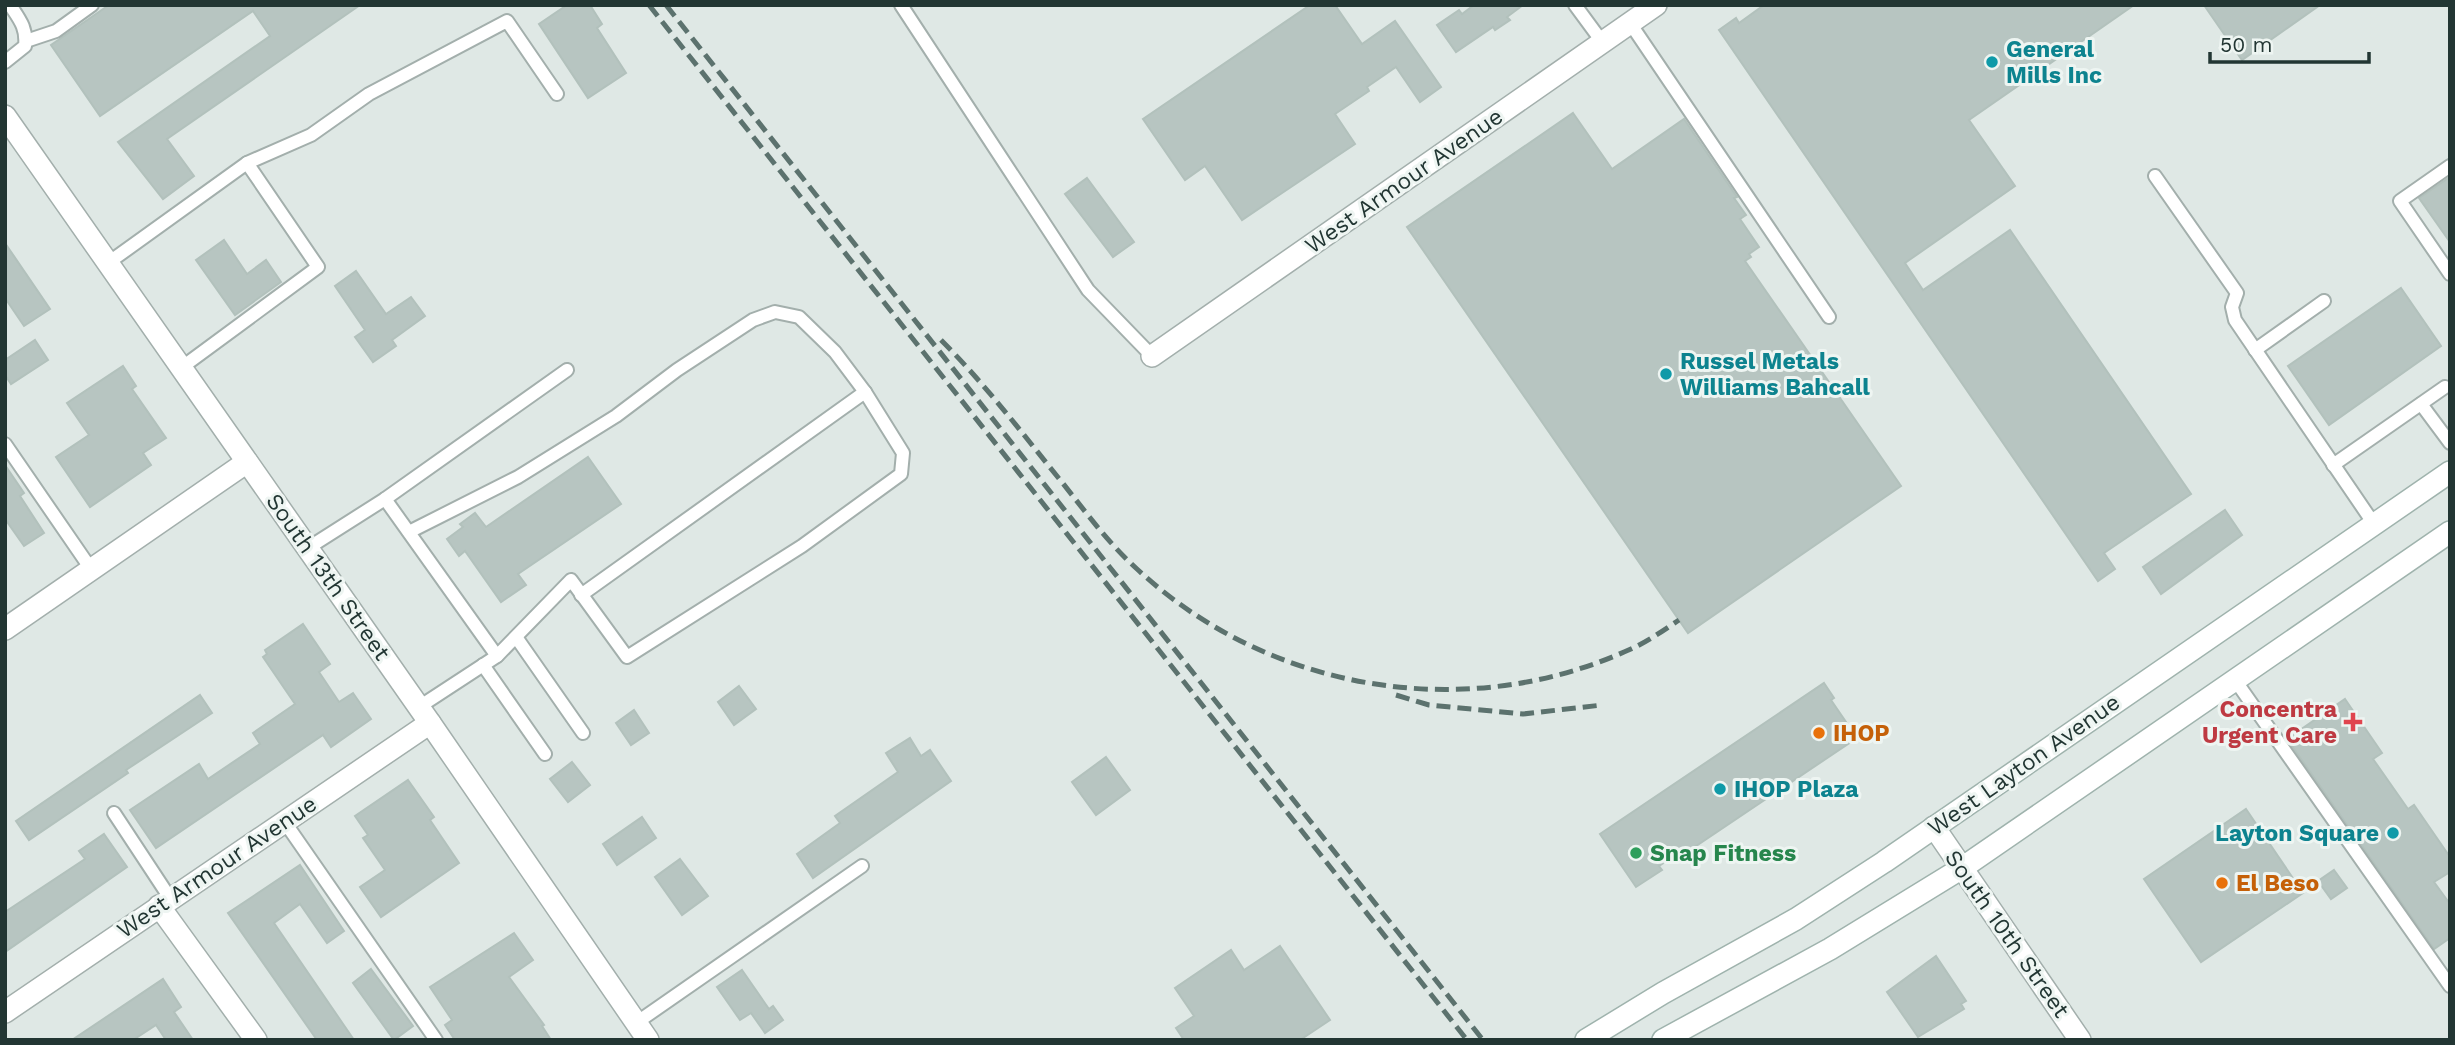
<svg xmlns="http://www.w3.org/2000/svg" width="2455" height="1045" font-family="'Work Sans',sans-serif">
  <rect width="100%" height="100%" fill="#dfe8e5"/>
  <!-- building -->
  <g fill="#b7c5c1" stroke="#b2c1bc" stroke-width="2">
    <polygon points="109,5 360,5 167,139 194,176 163,199 118,142 270,36 253,11 100,116 51,45"/>
    <polygon points="567,5 590,5 602,24 597,28 626,73 588,98 539,24"/>
    <polygon points="1310,5 1335,5 1362,44 1395,21 1441,87 1420,102 1396,67 1367,87 1369,91 1335,114 1355,144 1242,220 1205,166 1185,180 1143,119"/>
    <polygon points="1474,5 1523,5 1507,17 1510,20 1495,30 1493,27 1456,52 1437,25 1459,10 1462,14"/>
    <polygon points="1764,5 2134,5 1969,120 2015,186 1905,263 1923,290 2010,230 2191,494 2104,553 2115,569 2098,581 1719,30 1736,18 1739,23"/>
    <polygon points="2204,5 2320,5 2242,60"/>
    <polygon points="1573,113 1612,169 1684,119 1737,197 1734,198 1746,215 1740,219 1759,247 1749,254 1751,257 1745,261 1901,486 1688,633 1407,227"/>
    <polygon points="2450,177 2450,242 2419,198"/>
    <polygon points="1087,178 1134,242 1113,257 1065,194"/>
    <polygon points="224,240 247,274 266,260 281,282 235,315 196,260"/>
    <polygon points="5,243 50,309 24,326 5,298"/>
    <polygon points="356,271 386,314 411,297 425,316 392,340 396,346 373,362 355,337 365,330 335,286"/>
    <polygon points="2401,288 2441,346 2329,425 2288,366"/>
    <polygon points="35,340 48,360 11,384 5,375 5,360"/>
    <polygon points="123,366 136,386 132,389 166,438 143,453 151,465 90,507 56,457 89,435 67,403"/>
    <polygon points="588,457 621,504 518,574 526,585 501,602 465,551 459,556 447,539 463,527 460,524 475,513 486,527"/>
    <polygon points="5,465 24,493 20,496 44,533 24,546 5,519"/>
    <polygon points="2225,510 2242,535 2161,594 2143,567"/>
    <polygon points="303,624 330,664 319,672 339,702 353,693 371,719 331,747 323,735 156,848 130,810 199,764 208,779 260,744 253,733 295,704 263,657 267,654 265,650"/>
    <polygon points="1824,683 1834,698 1831,700 1857,738 1687,852 1685,849 1659,866 1662,870 1636,887 1600,834"/>
    <polygon points="739,686 756,709 734,725 718,702"/>
    <polygon points="200,695 212,713 126,770 128,773 29,840 16,821"/>
    <polygon points="2345,699 2382,753 2373,759 2408,809 2414,805 2450,857 2450,872 2434,882 2450,904 2450,938 2434,949 2287,739"/>
    <polygon points="634,710 649,733 631,745 616,723"/>
    <polygon points="910,738 921,756 930,750 951,781 813,878 797,854 840,823 835,816 898,772 886,753"/>
    <polygon points="1106,757 1130,790 1096,815 1072,782"/>
    <polygon points="572,762 590,785 568,802 550,779"/>
    <polygon points="408,780 434,817 430,820 459,863 381,917 360,887 385,870 363,838 368,835 355,816"/>
    <polygon points="2246,809 2303,893 2201,962 2144,879"/>
    <polygon points="642,817 656,838 617,865 603,844"/>
    <polygon points="104,834 127,867 5,952 5,912 85,859 79,851"/>
    <polygon points="680,859 708,896 682,915 655,877"/>
    <polygon points="300,865 344,931 327,943 300,904 274,923 354,1040 317,1040 228,913"/>
    <polygon points="2334,870 2347,888 2331,899 2318,881"/>
    <polygon points="514,933 533,960 509,977 544,1025 542,1026 551,1040 455,1040 445,1025 452,1020 430,987"/>
    <polygon points="1280,946 1330,1020 1300,1040 1184,1040 1176,1028 1194,1016 1175,988 1231,950 1244,970"/>
    <polygon points="1936,956 1966,1001 1961,1004 1964,1009 1918,1037 1887,992"/>
    <polygon points="371,969 413,1026 394,1040 353,983"/>
    <polygon points="742,970 769,1009 773,1006 783,1020 765,1033 751,1013 740,1020 717,987"/>
    <polygon points="163,979 181,1007 174,1012 193,1040 166,1040 156,1025 133,1040 72,1040"/>
  </g>
  <g fill="none" stroke-linecap="round" stroke-linejoin="round">
    <defs>
      <g id="service">
        <polyline points="901,5 1088,290 1152,356"/>
        <polyline points="1575,5 1603,43"/>
        <polyline points="1630,23 1829,317"/>
        <polyline points="26,41 56,31 92,5"/>
        <path d="M5,62L25,46C27,28 20,20 10,5"/>
        <polyline points="247,163 311,135 369,94 507,21 557,94"/>
        <polyline points="2450,166 2400,201 2450,274"/>
        <polyline points="2155,176 2237,293 2232,307 2235,320 2374,524"/>
        <polyline points="108,263 247,163 318,267 181,368"/>
        <polyline points="2255,350 2324,301"/>
        <polyline points="2421,404 2450,443"/>
        <polyline points="5,444 91,569"/>
        <polyline points="2333,465 2445,387"/>
        <polyline points="385,499 497,656 419,707"/>
        <polyline points="409,532 518,477 616,416 677,370 753,320 775,312 799,317 835,352 865,392 903,453 901,474 802,546 627,657 571,580 497,656"/>
        <polyline points="308,548 385,499 567,370"/>
        <polyline points="581,595 865,392"/>
        <polyline points="516,637 583,733"/>
        <polyline points="483,665 545,754"/>
        <polyline points="2235,680 2450,986"/>
        <polyline points="114,813 170,898"/>
        <polyline points="284,821 436,1040"/>
        <polyline points="636,1023 862,866"/>
      </g>
      <g id="minor">
        <polyline points="1152,356 1656,5"/>
        <polyline points="5,629 247,462"/>
        <polyline points="1934,827 2080,1040"/>
        <polyline points="159,906 256,1040"/>
        <polyline points="5,1012 430,723"/>
      </g>
      <polyline id="tertiary" points="5,116 430,723 648,1040"/>
      <g id="secondary">
        <polyline points="1586,1040 1663,993 1796,919 1884,862 2450,472"/>
        <polyline points="1663,1040 1830,949 1962,868 2450,532"/>
      </g>
    </defs>
    <!-- service casing -->
    <use href="#service" stroke="#a3afac" stroke-width="16"/>
    <!-- minor casing -->
    <use href="#minor" stroke="#a3afac" stroke-width="24"/>
    <!-- tertiary casing -->
    <use href="#tertiary" stroke="#a3afac" stroke-width="24"/>
    <!-- secondary casing -->
    <use href="#secondary" stroke="#9fb3ad" stroke-width="24"/>
    <!-- service -->
    <use href="#service" stroke="#fff" stroke-width="12"/>
    <!-- minor -->
    <use href="#minor" stroke="#fff" stroke-width="21"/>
    <!-- tertiary -->
    <use href="#tertiary" stroke="#fff" stroke-width="21"/>
    <!-- secondary -->
    <use href="#secondary" stroke="#fff" stroke-width="21"/>
    <!-- rail -->
    <g stroke="#5c726e" stroke-width="5" stroke-dasharray="14 7" stroke-linecap="butt">
      <polyline points="649,5 1467,1040"/>
      <polyline points="666,5 1483,1040"/>
      <path d="M941,340C985,384 1022,433 1061,481C1085,511 1108,543 1137,569C1267,690 1461,724 1624,652C1644,644 1661,632 1679,620"/>
      <polyline points="1396,695 1429,705 1523,714 1602,705"/>
    </g>
  </g>
  <!-- markers -->
  <g fill="#0f9aa8" stroke="#eef5f2" stroke-width="2.5">
    <circle cx="1992" cy="62" r="7"/>
    <circle cx="1666" cy="374" r="7"/>
    <circle cx="1720" cy="789" r="7"/>
    <circle cx="2393" cy="833" r="7"/>
  </g>
  <path fill="#e0444e" stroke="#eef5f2" stroke-width="2.5" d="M2349.5 711.5h7v7h7v7h-7v7h-7v-7h-7v-7h7z"/>
  <g fill="#e8710a" stroke="#eef5f2" stroke-width="2.5">
    <circle cx="1819" cy="733" r="7"/>
    <circle cx="2222" cy="883" r="7"/>
  </g>
  <circle fill="#2e9e5b" stroke="#eef5f2" stroke-width="2.5" cx="1636" cy="853" r="7"/>
  <g text-anchor="middle" dominant-baseline="central" stroke-width="6" stroke-linejoin="round" paint-order="stroke">
    <!-- culture labels -->
    <g font-size="23" font-weight="bold" fill="#0d838f" stroke="#eef5f2" text-anchor="start">
      <text x="2006" y="49">General<tspan x="2006" dy="26">Mills Inc</tspan></text>
      <text x="1680" y="361">Russel Metals<tspan x="1680" dy="26">Williams Bahcall</tspan></text>
      <text x="1734" y="789">IHOP Plaza</text>
      <text x="2379" y="833" text-anchor="end">Layton Square</text>
    </g>
    <!-- street labels -->
    <g font-size="23" fill="#223633" stroke="#eef5f2">
      <text transform="translate(1404 181) rotate(-35)">West Armour Avenue</text>
      <text transform="translate(328 577) rotate(55)">South 13th Street</text>
      <text transform="translate(2024 765) rotate(-35)">West Layton Avenue</text>
      <text transform="translate(217 867) rotate(-34)">West Armour Avenue</text>
      <text transform="translate(2007 934) rotate(55)">South 10th Street</text>
    </g>
    <!-- health labels -->
    <g font-size="23" font-weight="bold" fill="#be3a42" stroke="#eef5f2" text-anchor="end">
      <text x="2337" y="709">Concentra<tspan x="2337" dy="26">Urgent Care</tspan></text>
    </g>
    <!-- food labels -->
    <g font-size="23" font-weight="bold" fill="#c56008" stroke="#eef5f2" text-anchor="start">
      <text x="1833" y="733">IHOP</text>
      <text x="2236" y="883">El Beso</text>
    </g>
    <!-- leisure labels -->
    <g font-size="23" font-weight="bold" fill="#27864d" stroke="#eef5f2" text-anchor="start">
      <text x="1650" y="853">Snap Fitness</text>
    </g>
  </g>
  <!-- border -->
  <rect width="2455" height="1045" fill="none" stroke="#223633" stroke-width="14"/>
  <!-- scale -->
  <path d="M2210 52v10h159v-10" fill="none" stroke="#223633" stroke-width="3.5"/>
  <text x="2220" y="52" font-size="21" fill="#223633" stroke="#eef5f2" stroke-width="5" paint-order="stroke">50 m</text>
</svg>
